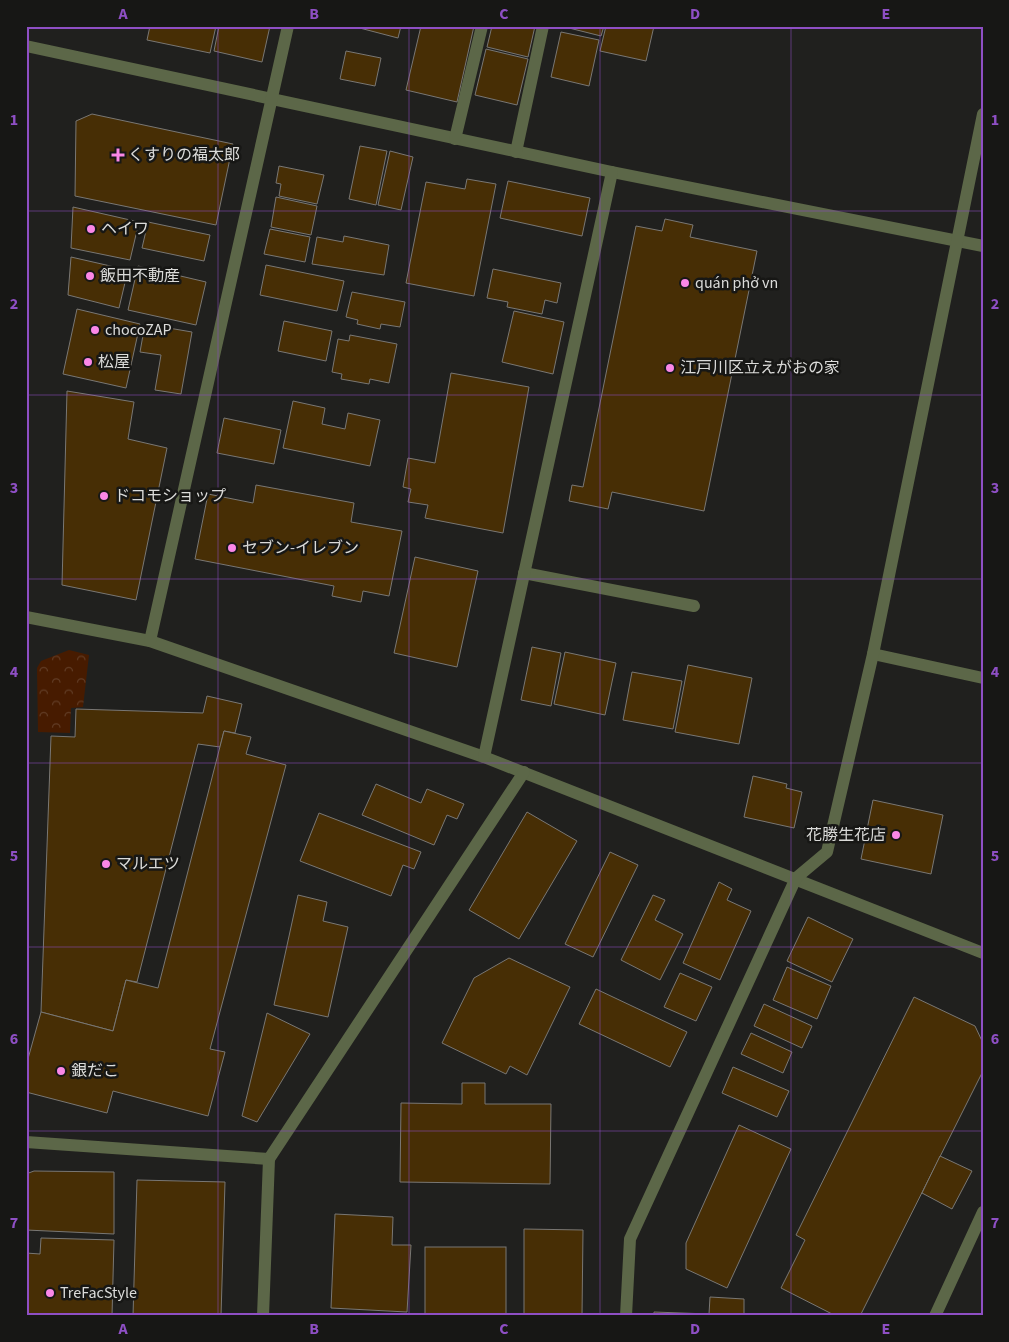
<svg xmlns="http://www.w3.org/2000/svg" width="1009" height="1342" font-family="'Source Sans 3','Noto Sans JP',sans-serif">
  <defs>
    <pattern id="forest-crowns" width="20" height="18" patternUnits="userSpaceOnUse" patternTransform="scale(1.25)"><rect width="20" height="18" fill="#471b00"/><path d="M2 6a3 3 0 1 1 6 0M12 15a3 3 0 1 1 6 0" fill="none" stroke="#613c25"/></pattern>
  </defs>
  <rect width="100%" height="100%" fill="#20201e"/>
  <!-- forest -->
  <polygon fill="url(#forest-crowns)" points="69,650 89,655 83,707 71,708 70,733 38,732 37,668 41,661"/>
  <!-- building -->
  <g fill="#472e05" stroke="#797774">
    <polygon points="150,26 216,26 210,53 147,40"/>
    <polygon points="219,26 270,26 262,62 214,51"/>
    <polygon points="352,26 401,26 398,38"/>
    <polygon points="421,26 474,26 457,102 406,90"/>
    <polygon points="492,26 535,26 528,57 487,47"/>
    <polygon points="561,26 604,26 601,36"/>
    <polygon points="606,26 654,26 646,61 600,51"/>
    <polygon points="561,32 599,40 589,86 551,77"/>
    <polygon points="486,49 528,59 517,105 475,95"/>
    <polygon points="346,51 381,58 375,86 340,79"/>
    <polygon points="92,114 233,144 216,225 75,196 76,121"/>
    <polygon points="360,146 387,151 376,205 349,199"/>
    <polygon points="390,151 413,157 401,210 378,205"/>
    <polygon points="279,166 324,175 317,204 279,196 281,184 276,183"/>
    <polygon points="467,179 496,184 474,296 406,283 426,182 465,189"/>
    <polygon points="508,181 590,198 582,236 500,218"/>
    <polygon points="276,197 317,206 311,235 271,227"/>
    <polygon points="73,207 139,222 130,260 71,248"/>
    <polygon points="665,219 693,225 690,237 757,251 704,511 612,492 608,509 569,501 572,485 583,487 636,226 662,231"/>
    <polygon points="148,222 210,235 204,261 142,248"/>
    <polygon points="270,229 310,237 305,262 264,254"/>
    <polygon points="344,236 389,245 384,275 312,264 317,237 343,242"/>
    <polygon points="71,257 128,270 119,308 68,295"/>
    <polygon points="266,265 344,281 337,311 260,295"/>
    <polygon points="138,266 206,282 196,325 128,310"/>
    <polygon points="493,269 561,283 557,303 545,300 542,314 507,307 508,302 487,298"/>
    <polygon points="352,292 405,302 400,327 381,324 380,329 357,324 358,320 346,317"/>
    <polygon points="77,309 140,324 126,388 63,374"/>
    <polygon points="514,311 564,322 553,374 502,362"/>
    <polygon points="284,321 332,331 326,361 278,351"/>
    <polygon points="145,324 192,332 181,394 155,390 161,355 140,352"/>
    <polygon points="350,335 397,344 389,383 370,379 369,384 341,379 342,374 332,372 338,339 349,341"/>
    <polygon points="451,373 529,387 503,533 425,518 428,505 408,502 411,489 403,487 408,458 435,463"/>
    <polygon points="67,391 134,402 128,439 167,448 136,600 62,585"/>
    <polygon points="293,401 325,408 322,424 345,429 348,413 380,420 370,466 283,448"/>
    <polygon points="224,418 281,430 274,464 217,453"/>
    <polygon points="256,485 354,503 351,522 402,531 389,596 363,591 361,602 332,596 334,586 195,559 208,494 253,503"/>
    <polygon points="415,557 478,571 457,667 394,653"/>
    <polygon points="532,647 561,653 551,706 521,700"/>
    <polygon points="565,652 616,663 605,715 554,704"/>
    <polygon points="688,665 752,678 739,744 675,732"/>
    <polygon points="632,672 682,681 673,729 623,720"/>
    <polygon points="207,696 242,704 235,733 224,731 220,747 198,744 137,982 126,980 113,1031 41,1012 51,736 75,737 76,709 203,713"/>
    <polygon points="224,731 251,737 246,754 286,765 210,1049 225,1052 208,1116 113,1091 107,1113 26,1092 26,1066 41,1012 113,1031 126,980 158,988"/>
    <polygon points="753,776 787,784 786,788 802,792 794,828 744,817"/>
    <polygon points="376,784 421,803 427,789 464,804 457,819 447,815 434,845 362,815"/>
    <polygon points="873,800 943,815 931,874 861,859"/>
    <polygon points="527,812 577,841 519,939 469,910"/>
    <polygon points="319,813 421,852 414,869 403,865 391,896 300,861"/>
    <polygon points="610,852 638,865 593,957 565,944"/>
    <polygon points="719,882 732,889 727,900 751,911 720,980 683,963"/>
    <polygon points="298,895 327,902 323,921 348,927 328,1017 274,1005"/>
    <polygon points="653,895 665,900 655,920 683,934 660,980 621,960"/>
    <polygon points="808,917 853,939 832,982 787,961"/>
    <polygon points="509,958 570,987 527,1075 510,1066 506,1074 442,1043 474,978"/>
    <polygon points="787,967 831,986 817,1019 773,1000"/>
    <polygon points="680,973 712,987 696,1021 664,1007"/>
    <polygon points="596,989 687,1032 670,1067 579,1024"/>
    <polygon points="914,997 975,1026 983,1043 983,1071 860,1316 836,1316 781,1288 805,1240 796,1235"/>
    <polygon points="764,1004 812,1026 802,1048 754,1026"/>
    <polygon points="267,1013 310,1034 257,1122 242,1116"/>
    <polygon points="751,1033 792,1052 783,1073 741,1054"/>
    <polygon points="733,1067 789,1091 777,1117 722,1093"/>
    <polygon points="462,1083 485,1083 485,1104 551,1104 550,1184 400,1182 401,1103 462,1104"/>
    <polygon points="739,1125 791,1149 727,1288 686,1269 686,1243"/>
    <polygon points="940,1156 972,1171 952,1209 922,1193"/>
    <polygon points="34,1171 114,1172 114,1234 26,1230 26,1174"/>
    <polygon points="137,1180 225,1182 221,1316 133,1316"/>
    <polygon points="335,1214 393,1217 392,1245 411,1245 407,1312 331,1308"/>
    <polygon points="524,1229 583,1230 582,1316 524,1316"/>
    <polygon points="41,1238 114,1240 112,1316 26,1316 26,1253 40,1254"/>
    <rect x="425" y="1247" width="81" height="69"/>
    <polygon points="710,1297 744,1299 744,1316 654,1316 654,1312 709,1314"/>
  </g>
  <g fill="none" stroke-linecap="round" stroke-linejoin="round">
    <!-- minor -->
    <g stroke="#5c6748" stroke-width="12">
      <polyline points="26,46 612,172 983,246"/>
      <polyline points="455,139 482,26"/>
      <polyline points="516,152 543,26"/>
      <polyline points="524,573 694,606"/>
      <polyline points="26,617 150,641 484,757 983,953"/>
      <polyline points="150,641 288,26"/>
      <polyline points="873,654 983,678"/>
      <polyline points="484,757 612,172"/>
      <polyline points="26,1142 269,1159"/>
      <polyline points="263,1316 269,1159 524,772"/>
      <polyline points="626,1316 630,1239 796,878 827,852 873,654 983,114"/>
      <polyline points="935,1316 983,1212"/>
    </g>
  </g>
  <!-- grid -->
  <path fill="none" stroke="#8e4fc4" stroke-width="1" stroke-opacity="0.55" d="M218,26V1316M409,26V1316M600,26V1316M791,26V1316M26,211H983M26,395H983M26,579H983M26,763H983M26,947H983M26,1131H983"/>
  <!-- markers -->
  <g fill="#fa87e7" stroke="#171715" stroke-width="2">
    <path d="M115.5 147.5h5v5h5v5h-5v5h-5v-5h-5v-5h5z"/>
    <circle cx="91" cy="229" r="5"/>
    <circle cx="90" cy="276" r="5"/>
    <circle cx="685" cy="283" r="5"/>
    <circle cx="95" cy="330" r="5"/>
    <circle cx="88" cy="362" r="5"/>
    <circle cx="670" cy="368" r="5"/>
    <circle cx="104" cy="496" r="5"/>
    <circle cx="232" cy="548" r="5"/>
    <circle cx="896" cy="835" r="5"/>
    <circle cx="106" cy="864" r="5"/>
    <circle cx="61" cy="1071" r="5"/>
    <circle cx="50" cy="1293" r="5"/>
  </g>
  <g text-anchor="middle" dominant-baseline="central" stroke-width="5" stroke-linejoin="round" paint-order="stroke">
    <!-- poi labels -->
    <g font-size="16" fill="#dbdbd9" stroke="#171715" text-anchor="start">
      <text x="128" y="155">くすりの福太郎</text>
      <text x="101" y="229">ヘイワ</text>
      <text x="100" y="276">飯田不動産</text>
      <text x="695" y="283">quán phở vn</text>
      <text x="105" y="330">chocoZAP</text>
      <text x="98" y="362">松屋</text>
      <text x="680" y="368">江戸川区立えがおの家</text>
      <text x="114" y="496">ドコモショップ</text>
      <text x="242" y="548">セブン-イレブン</text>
      <text x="886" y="835" text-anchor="end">花勝生花店</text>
      <text x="116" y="864">マルエツ</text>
      <text x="71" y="1071">銀だこ</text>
      <text x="60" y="1293">TreFacStyle</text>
    </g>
  </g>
  <!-- border -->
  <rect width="1009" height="1342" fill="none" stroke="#171715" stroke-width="55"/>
  <rect x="28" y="28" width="954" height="1286" fill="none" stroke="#8e4fc4" stroke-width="2"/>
  <g font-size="16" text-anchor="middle" font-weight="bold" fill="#8e4fc4">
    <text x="123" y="19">A</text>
    <text x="314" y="19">B</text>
    <text x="504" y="19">C</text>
    <text x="695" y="19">D</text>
    <text x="886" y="19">E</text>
    <text x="14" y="125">1</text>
    <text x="995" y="125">1</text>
    <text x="14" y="309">2</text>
    <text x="995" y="309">2</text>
    <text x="14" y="493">3</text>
    <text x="995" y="493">3</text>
    <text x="14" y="677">4</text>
    <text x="995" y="677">4</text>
    <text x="14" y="861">5</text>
    <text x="995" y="861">5</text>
    <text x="14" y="1044">6</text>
    <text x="995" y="1044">6</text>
    <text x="14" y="1228">7</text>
    <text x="995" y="1228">7</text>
    <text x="123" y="1334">A</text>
    <text x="314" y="1334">B</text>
    <text x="504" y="1334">C</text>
    <text x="695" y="1334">D</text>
    <text x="886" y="1334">E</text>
  </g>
</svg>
